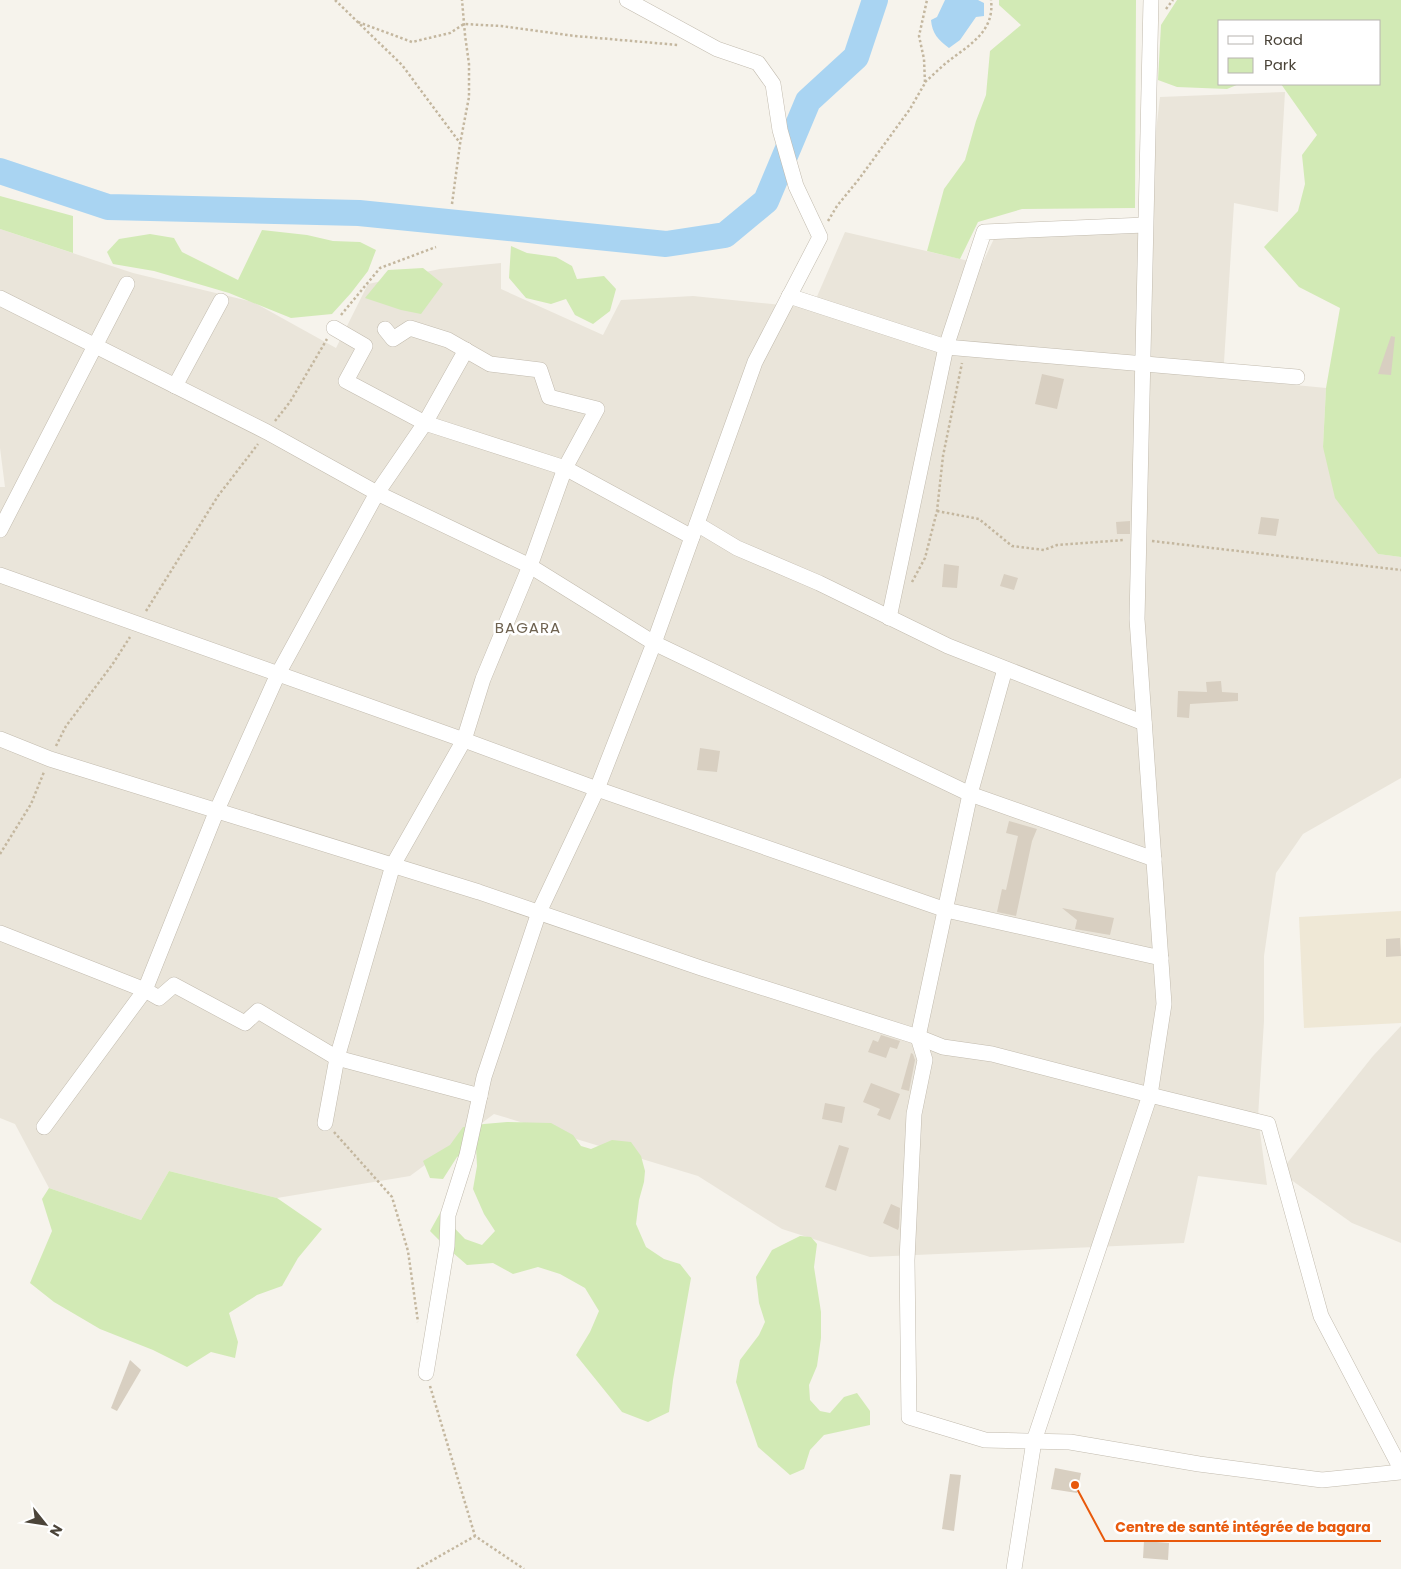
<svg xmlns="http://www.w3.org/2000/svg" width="1401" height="1569" font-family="Poppins,sans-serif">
  <rect width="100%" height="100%" fill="#f6f3ec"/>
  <!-- residential -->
  <g fill="#eae5da">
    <polygon points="1285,92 1278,212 1234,203 1223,378 1326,388 1323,447 1378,554 1401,557 1401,778 1303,834 1276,873 1264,956 1264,1021 1258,1117 1267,1185 1198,1176 1184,1243 870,1257 782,1229 698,1176 494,1114 410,1176 277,1198 169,1171 141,1220 49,1188 15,1124 0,1118 0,487 5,487 0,448 0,229 133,273 253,302 336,348 368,284 440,269 501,263 501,289 603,335 621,300 693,296 812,308 845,232 982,264 1001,224 1145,225 1160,97"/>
    <polygon points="1401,1026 1401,1243 1352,1223 1280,1172 1373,1056"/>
  </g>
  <!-- education -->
  <polygon fill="#efe8d6" points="1401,911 1401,1023 1304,1028 1299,917"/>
  <!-- green -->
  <g fill="#d2eab5">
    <polygon points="999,0 1136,0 1135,208 1022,209 978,222 960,259 927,251 944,189 965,160 976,121 986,95 990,51 1021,25 999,5"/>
    <polygon points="1177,0 1401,0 1401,557 1378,554 1335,498 1323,447 1326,388 1340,308 1299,287 1264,247 1298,211 1305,184 1302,155 1317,135 1281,84 1380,84 1380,21 1220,21 1220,84 1239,84 1227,89 1177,87 1158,80 1161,25"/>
    <polygon points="0,196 73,216 73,253 0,229"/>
    <polygon points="262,230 307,235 333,241 360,242 376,250 368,271 351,293 332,314 291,318 229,293 154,271 113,264 107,252 119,239 150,234 174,238 182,252 238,280"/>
    <polygon points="511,246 527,253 556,257 572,266 577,279 604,276 616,289 610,311 593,324 575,315 566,299 551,304 526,298 509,278"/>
    <polygon points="423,268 443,284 421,314 401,310 365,298 388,270"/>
    <polygon points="507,1122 551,1123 573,1135 581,1146 591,1149 612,1140 631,1142 641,1156 645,1171 644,1182 639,1200 636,1224 646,1247 664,1259 680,1264 691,1278 673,1380 669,1412 648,1422 622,1412 576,1355 590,1332 599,1311 585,1288 560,1274 538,1267 513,1274 493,1263 467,1265 444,1245 430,1231 440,1213 465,1239 482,1245 495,1231 484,1214 473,1189 477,1166 476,1147 457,1157 443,1179 430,1178 423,1161 450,1145 463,1127 484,1124"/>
    <polygon points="169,1171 277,1198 322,1229 298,1258 282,1286 257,1295 229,1313 238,1342 235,1358 211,1352 187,1367 153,1350 100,1329 54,1302 30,1283 52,1231 42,1199 49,1188 141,1220"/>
    <polygon points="800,1236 811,1237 817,1244 814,1267 821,1312 821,1338 817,1366 809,1385 810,1400 820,1411 830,1413 844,1397 857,1393 870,1411 870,1425 824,1435 810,1450 804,1469 790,1475 758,1447 736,1382 740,1360 759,1335 765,1322 759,1303 756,1277 772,1250"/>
  </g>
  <!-- water -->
  <path fill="#a9d4f2" d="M945,0H978L984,3V16L976,17L960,40L949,48C938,40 932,33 931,20L937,17Z"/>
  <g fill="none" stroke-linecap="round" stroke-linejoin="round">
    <!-- river -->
    <polyline stroke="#a9d4f2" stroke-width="26" points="0,171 108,207 359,213 666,244 725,235 766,201 808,101 856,57 875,0"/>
  </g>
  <!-- building -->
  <g fill="#d8cfc1">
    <polygon points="1391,336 1395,337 1391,375 1378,374"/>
    <polygon points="1042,374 1064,379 1057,409 1035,404"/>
    <polygon points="1261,517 1279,519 1276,536 1258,534"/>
    <polygon points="1130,521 1130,534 1117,534 1116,522"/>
    <polygon points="944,564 959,566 957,588 942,587"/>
    <polygon points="1004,574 1018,578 1014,590 1000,586"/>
    <polygon points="1221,681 1222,692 1238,693 1238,701 1190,704 1189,718 1177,717 1178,691 1207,692 1206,682"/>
    <polygon points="700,748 720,751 717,772 697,770"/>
    <polygon points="1009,821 1037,829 1032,841 1016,916 997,912 1002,889 1006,890 1018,836 1006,833"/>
    <polygon points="1062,908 1114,918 1110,935 1075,929 1077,920"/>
    <polygon points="1400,938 1401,956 1386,957 1386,939"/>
    <polygon points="881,1035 900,1041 897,1049 890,1047 886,1058 868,1052 873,1040 878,1042"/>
    <polygon points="911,1053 913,1054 915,1060 909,1091 901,1089"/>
    <polygon points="871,1083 900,1094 890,1120 877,1115 880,1109 863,1102"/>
    <polygon points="825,1103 845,1107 842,1123 822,1119"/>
    <polygon points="839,1145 849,1148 836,1191 825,1187"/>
    <polygon points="891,1204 900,1208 899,1227 898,1230 883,1223"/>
    <polygon points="130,1360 141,1370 117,1411 111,1408"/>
    <polygon points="1055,1468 1081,1473 1077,1493 1051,1489"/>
    <polygon points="950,1474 961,1475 954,1531 942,1529"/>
    <polygon points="1144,1541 1169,1543 1168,1560 1143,1558"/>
  </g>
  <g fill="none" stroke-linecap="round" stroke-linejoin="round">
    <defs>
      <g id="street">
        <polyline points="789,296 946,347 1297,377"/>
        <polyline points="0,298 267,432 377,493 530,566 654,643 970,794 1154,859"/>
        <polyline points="334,328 365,346 346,381 425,423 565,468 692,537"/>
        <polyline points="175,386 221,301"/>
        <polyline points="697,524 737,548 819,583 948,646 1144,723"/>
        <polyline points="0,530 127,284"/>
        <polyline points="0,575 464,740 597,789 946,910 1161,958"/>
        <polyline points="889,618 946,347 984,232 1145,225"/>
        <polyline points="1005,669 970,794 918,1037 925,1060 914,1114 907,1260 909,1417 985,1440 1070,1442 1199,1464 1322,1480 1401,1472"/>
        <polyline points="0,739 50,759 479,892 701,968 918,1037 943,1047 992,1054 1150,1095 1268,1124 1321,1316 1401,1469"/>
        <polyline points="0,933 145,990 159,998 174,985 245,1023 258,1011 337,1058 480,1096"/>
        <polyline points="325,1123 337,1058 393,865 464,740 483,679 530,566 565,468 597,409 549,397 540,370 490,364 448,340 410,328 393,339 385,329"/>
        <polyline points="44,1127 145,990 217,810 278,674 377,493 425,423 466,350"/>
        <polyline points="426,1373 447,1246 448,1215 467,1155 484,1077 539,912 597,789 654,643 755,362 820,237 796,186 780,130 773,84 758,63 717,49 627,0"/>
        <polyline points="1014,1569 1034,1441 1150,1095 1164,1004 1137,619 1151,0"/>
      </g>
    </defs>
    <!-- street casing -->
    <use href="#street" stroke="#c2bbae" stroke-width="16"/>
    <!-- path -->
    <g stroke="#c4b79f" stroke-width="2.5" stroke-dasharray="2.5 2.5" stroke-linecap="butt">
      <polyline points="335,0 402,65 460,143"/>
      <polyline points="1166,9 1173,0"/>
      <polyline points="358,22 412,42 450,33 464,24 501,26 575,36 678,45"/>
      <path d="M925,82C932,76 939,69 946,63C967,46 995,33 991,0"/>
      <polyline points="452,204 460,144 469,97 469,64 465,35 462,0"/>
      <polyline points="828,221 837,206 859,179 910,109 925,83 924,59 919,36 927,0"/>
      <polyline points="341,315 380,268 436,247"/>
      <polyline points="275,421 290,402 327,339"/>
      <polyline points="937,511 979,519 1012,546 1044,550 1057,545 1124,540"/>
      <polyline points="1152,541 1401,570"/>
      <polyline points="912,582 925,558 937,511 943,456 962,363"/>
      <polyline points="146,611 218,496 258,444"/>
      <polyline points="56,746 66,726 112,665 130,637"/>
      <polyline points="0,854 31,804 44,772"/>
      <polyline points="334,1132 392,1197 408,1251 418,1322"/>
      <polyline points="430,1386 475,1536 524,1569"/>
      <polyline points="417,1569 475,1536"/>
    </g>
    <!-- street -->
    <use href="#street" stroke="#fff" stroke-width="15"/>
  </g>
  <g text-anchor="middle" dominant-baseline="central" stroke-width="5" stroke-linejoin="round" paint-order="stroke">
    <!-- quarter labels -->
    <g font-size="15" letter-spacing="1" fill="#6e6250" stroke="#fff">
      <text x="528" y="627">BAGARA</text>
    </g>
  </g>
  <!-- callouts -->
  <path fill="none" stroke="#e8590c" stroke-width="2" d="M1075 1485L1105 1541H1381"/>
  <circle fill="#e8590c" stroke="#fff" stroke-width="2" cx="1075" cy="1485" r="5"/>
  <g font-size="14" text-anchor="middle" font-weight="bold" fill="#e8590c" stroke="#fff" stroke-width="5" stroke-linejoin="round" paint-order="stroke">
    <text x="1243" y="1532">Centre de santé intégrée de bagara</text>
  </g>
  <!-- legend -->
  <rect x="1218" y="20" width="162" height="65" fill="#ffffff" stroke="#b7b4b0"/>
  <rect x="1228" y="36" width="25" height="8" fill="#ffffff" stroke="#b7b4b0"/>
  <text x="1264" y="45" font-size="15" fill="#4b4439">Road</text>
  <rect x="1228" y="58" width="25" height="15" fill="#d2eab5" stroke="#b7b4b0"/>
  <text x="1264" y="70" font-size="15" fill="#4b4439">Park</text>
  <!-- north arrow -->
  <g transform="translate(45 1524) rotate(120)" stroke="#ffffff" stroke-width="4" paint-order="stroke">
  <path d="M0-4L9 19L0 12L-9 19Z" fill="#4b4439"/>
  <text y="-8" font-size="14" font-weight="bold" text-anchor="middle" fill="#4b4439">N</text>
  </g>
</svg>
